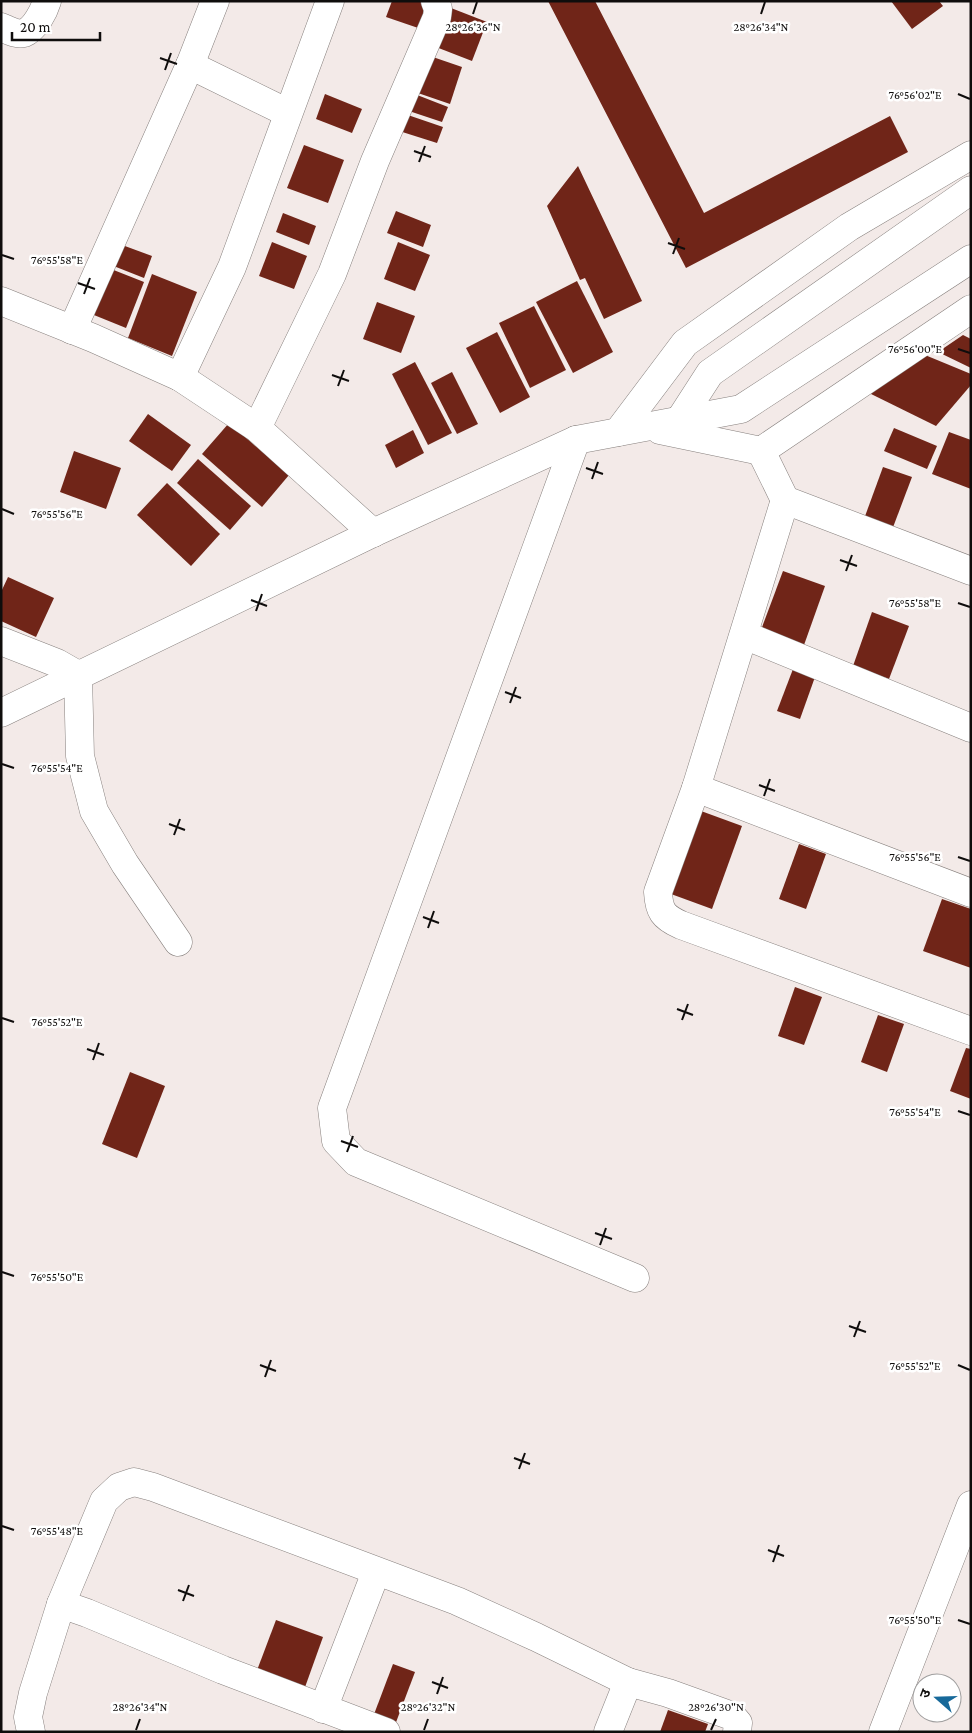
<svg xmlns="http://www.w3.org/2000/svg" width="972" height="1733" font-family="'Crimson Pro','Noto Sans Devanagari',serif">
  <rect width="100%" height="100%" fill="#f3eae8"/>
  <!-- building -->
  <g fill="#702518">
    <polygon points="392,1 421,1 433,5 424,30 386,17"/>
    <polygon points="548,1 595,1 704,213 890,116 908,152 686,268"/>
    <polygon points="891,1 939,1 943,6 912,29"/>
    <polygon points="451,8 487,22 472,61 436,47"/>
    <polygon points="427,55 462,67 450,104 415,92"/>
    <polygon points="412,93 448,107 442,122 406,110"/>
    <polygon points="325,94 362,109 352,133 316,119"/>
    <polygon points="402,113 443,127 437,143 396,130"/>
    <polygon points="304,145 344,160 328,203 287,188"/>
    <polygon points="578,166 642,301 604,319 585,278 580,280 547,206"/>
    <polygon points="396,211 431,225 423,247 387,233"/>
    <polygon points="283,213 316,226 309,245 276,232"/>
    <polygon points="114,242 152,256 144,278 106,263"/>
    <polygon points="272,242 307,256 294,289 259,276"/>
    <polygon points="398,242 430,255 415,291 384,279"/>
    <polygon points="106,267 144,282 126,328 89,313"/>
    <polygon points="152,274 197,292 172,356 128,338"/>
    <polygon points="577,281 613,352 573,373 536,302"/>
    <polygon points="377,302 415,316 401,353 363,339"/>
    <polygon points="534,306 566,370 530,388 499,323"/>
    <polygon points="497,332 530,397 500,413 466,348"/>
    <polygon points="963,335 971,339 971,368 938,352"/>
    <polygon points="925,355 971,374 971,385 936,426 867,392"/>
    <polygon points="415,362 452,433 428,445 392,374"/>
    <polygon points="452,372 478,424 457,434 431,383"/>
    <polygon points="148,414 191,445 172,471 129,441"/>
    <polygon points="229,423 289,475 262,507 202,454"/>
    <polygon points="894,428 937,446 927,469 884,451"/>
    <polygon points="413,430 424,453 396,468 385,445"/>
    <polygon points="949,432 971,440 971,489 932,474"/>
    <polygon points="74,451 121,468 106,509 60,492"/>
    <polygon points="198,459 251,506 230,530 177,483"/>
    <polygon points="883,467 912,477 892,530 864,519"/>
    <polygon points="167,483 220,534 191,566 137,515"/>
    <polygon points="783,571 825,586 804,645 761,630"/>
    <polygon points="8,577 54,598 36,637 1,621 1,592"/>
    <polygon points="872,612 909,626 889,679 853,666"/>
    <polygon points="793,669 815,677 800,719 777,711"/>
    <polygon points="701,811 742,826 712,909 671,894"/>
    <polygon points="799,844 826,854 806,909 779,899"/>
    <polygon points="942,899 971,909 971,968 923,951"/>
    <polygon points="795,987 822,997 804,1045 778,1036"/>
    <polygon points="878,1015 904,1024 887,1072 861,1062"/>
    <polygon points="966,1048 971,1049 971,1099 950,1091"/>
    <polygon points="130,1072 165,1086 137,1158 102,1144"/>
    <polygon points="276,1620 323,1637 304,1690 256,1673"/>
    <polygon points="393,1664 415,1672 395,1725 373,1717"/>
    <polygon points="668,1710 708,1724 705,1732 660,1732"/>
  </g>
  <g fill="none" stroke-linecap="round" stroke-linejoin="round">
    <defs>
      <g id="minor">
        <path d="M1,27C8,30 16,35 24,33C35,29 44,11 47,1"/>
        <polyline points="190,65 288,113"/>
        <polyline points="1,301 93,338 180,377 257,428 373,533"/>
        <polyline points="72,330 190,65 215,1"/>
        <polyline points="180,377 232,267 330,1"/>
        <polyline points="679,421 710,373 971,190"/>
        <polyline points="257,428 332,274 375,161 437,17 438,9 435,1"/>
        <polyline points="660,430 761,451 971,309"/>
        <polyline points="618,432 685,343 849,227 971,155"/>
        <polyline points="576,440 332,1108 336,1141 356,1162 635,1278"/>
        <polyline points="761,451 785,500 971,571"/>
        <path d="M785,500L696,788L658,892C659,911 663,917 681,925L971,1031"/>
        <polyline points="744,635 971,728"/>
        <polyline points="1,641 57,663 78,675 80,756 94,811 125,864 178,942"/>
        <polyline points="1,713 373,533 576,440 741,409 971,259"/>
        <polyline points="696,788 971,893"/>
        <polyline points="61,1604 87,1613 223,1670 386,1732"/>
        <polyline points="323,1709 376,1572"/>
        <polyline points="31,1732 28,1717 33,1693 61,1604 104,1501 119,1487 134,1482 153,1487 457,1601 536,1637 628,1682 668,1693 732,1716 738,1723 737,1732"/>
        <polyline points="608,1732 628,1682"/>
        <polyline points="883,1732 971,1505"/>
      </g>
    </defs>
    <!-- minor casing -->
    <use href="#minor" stroke="#87807e" stroke-width="29"/>
    <!-- minor -->
    <use href="#minor" stroke="#fff" stroke-width="28"/>
  </g>
  <!-- ticks -->
  <path fill="none" stroke="#0f0d0c" stroke-width="2" d="M473,14L477,2M761,14L765,2M160,58L177,64M165,70L171,53M958,94L970,99M414,151L431,157M419,162L425,146M668,243L685,249M673,254L679,238M2,255L14,259M78,283L95,289M84,294L90,278M958,349L970,353M332,375L349,381M338,386L344,370M586,468L603,474M592,479L598,462M2,509L14,514M840,560L857,566M846,571L852,555M251,600L267,606M958,603L970,607M256,611L262,594M505,692L521,698M510,703L516,687M2,764L14,768M759,785L775,791M764,796L770,779M169,824L185,830M174,835L180,819M958,857L970,861M423,917L439,923M428,928L434,911M677,1009L693,1015M2,1018L14,1022M682,1020L688,1004M87,1049L104,1055M93,1060L99,1043M958,1111L970,1115M341,1141L358,1147M347,1152L353,1136M595,1233L612,1239M600,1245L606,1228M2,1272L14,1276M849,1326L866,1332M854,1337L860,1321M260,1365L276,1371M958,1365L970,1370M265,1377L271,1360M514,1458L530,1464M519,1469L525,1453M2,1526L14,1530M768,1550L784,1556M773,1562L779,1545M178,1590L194,1596M183,1601L189,1585M958,1620L970,1624M432,1682L448,1688M437,1694L443,1677M136,1730L140,1719M424,1730L428,1719M711,1730L716,1719"/>
  <g font-size="12" text-anchor="middle" fill="#0f0d0c" stroke="#fff" stroke-width="5" stroke-linejoin="round" paint-order="stroke">
    <text x="473" y="31">28°26'36"N</text>
    <text x="761" y="31">28°26'34"N</text>
    <text x="915" y="99">76°56'02"E</text>
    <text x="57" y="264">76°55'58"E</text>
    <text x="915" y="353">76°56'00"E</text>
    <text x="57" y="518">76°55'56"E</text>
    <text x="915" y="607">76°55'58"E</text>
    <text x="57" y="772">76°55'54"E</text>
    <text x="915" y="861">76°55'56"E</text>
    <text x="57" y="1026">76°55'52"E</text>
    <text x="915" y="1116">76°55'54"E</text>
    <text x="57" y="1281">76°55'50"E</text>
    <text x="915" y="1370">76°55'52"E</text>
    <text x="57" y="1535">76°55'48"E</text>
    <text x="915" y="1624">76°55'50"E</text>
    <text x="140" y="1711">28°26'34"N</text>
    <text x="428" y="1711">28°26'32"N</text>
    <text x="716" y="1711">28°26'30"N</text>
  </g>
  <!-- border -->
  <rect width="972" height="1733" fill="none" stroke="#0f0d0c" stroke-width="5"/>
  <!-- north arrow -->
  <g transform="translate(937 1698) rotate(290)"><circle r="24" fill="#ffffff" stroke="#9f9e9e"/>
  <path d="M0-4L9 19L0 12L-9 19Z" fill="#17699a"/>
  <text y="-8" font-size="14" font-weight="bold" text-anchor="middle" fill="#0f0d0c">उ</text>
  </g>
  <!-- scale -->
  <path d="M12 32v8h88v-8" fill="none" stroke="#0f0d0c" stroke-width="2.5"/>
  <text x="20" y="32" font-size="15" fill="#0f0d0c" stroke="#ffffff" stroke-width="4" paint-order="stroke">20 m</text>
</svg>
